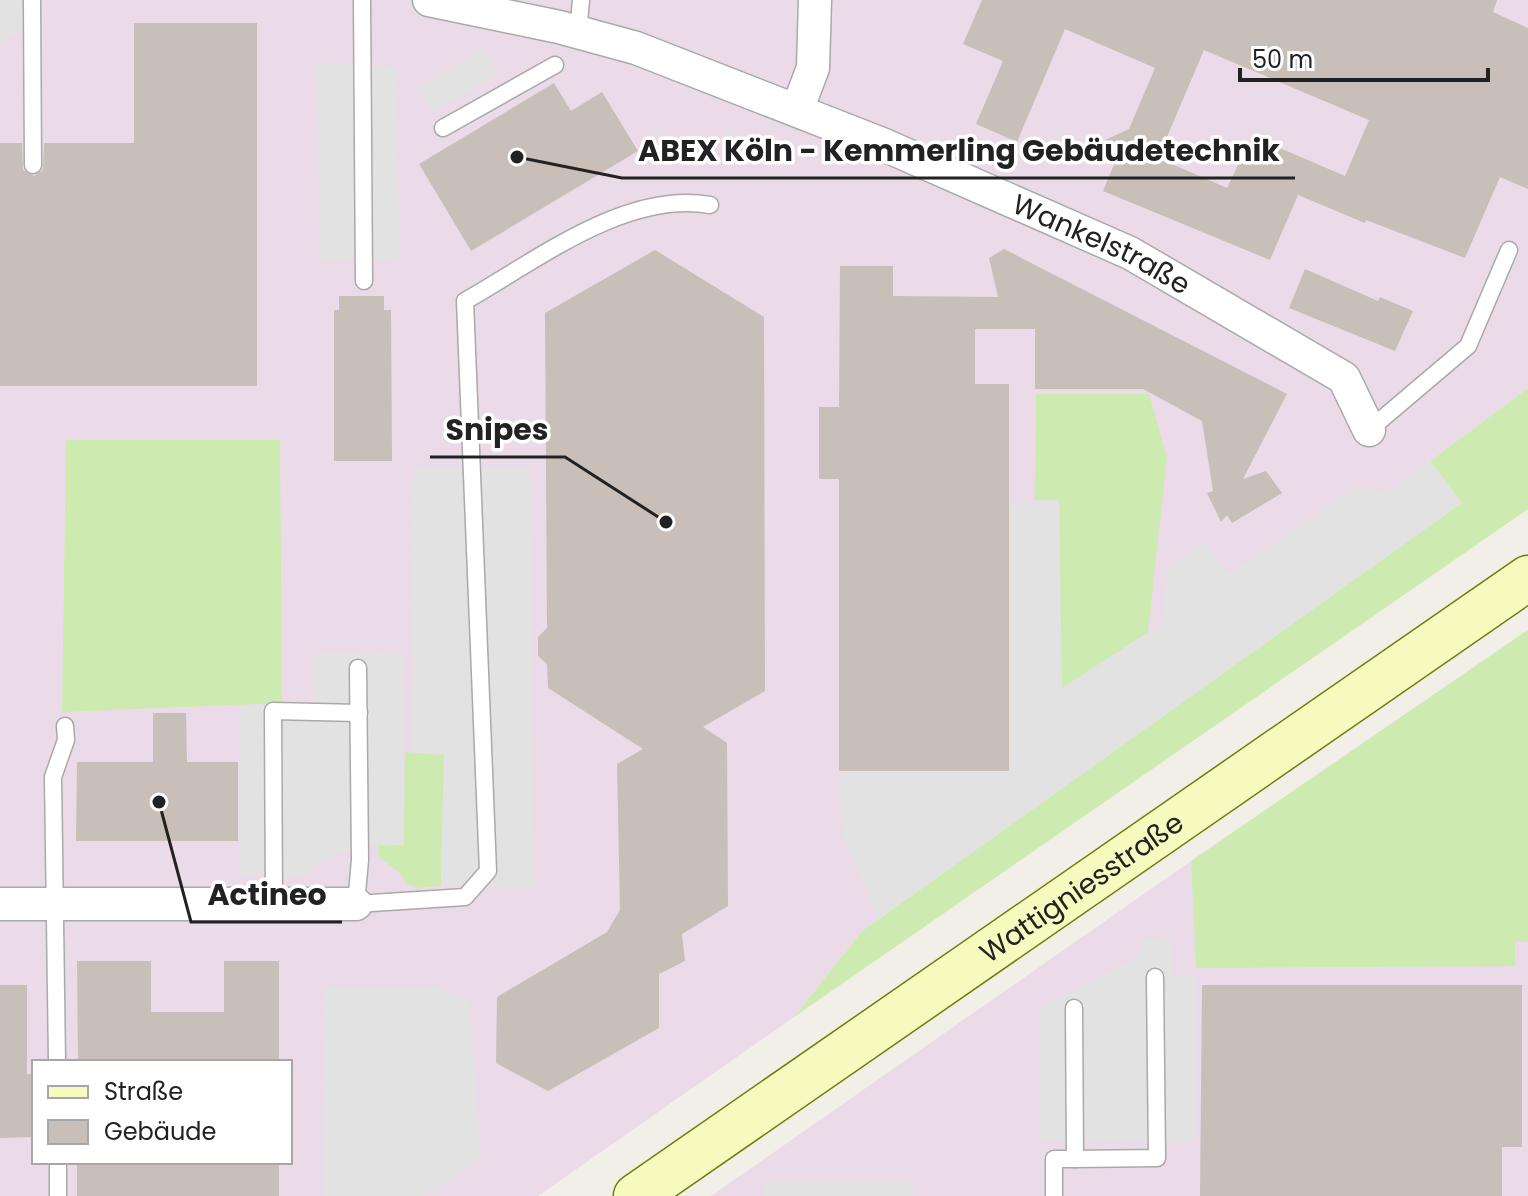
<svg xmlns="http://www.w3.org/2000/svg" width="1528" height="1196" viewBox="0 0 1528 1196" font-family="Poppins,sans-serif">
  <rect width="100%" height="100%" fill="#f2efe9"/>
  <g fill="#ebdbe8" fill-rule="evenodd">
    <path d="M 0,0 L 1528,0 L 1528,388 L 1430,461 L 1462,503 L 862,931 L 794,1017 L 538,1196 L 0,1196 ZM 34,1062 L 290,1062 L 290,1162 L 34,1162 Z"/>
    <path d="M 1528,630 L 1528,1196 L 711,1196 L 1191,861 Z"/>
  </g>
  <g fill="#cdebb0">
    <path d="M 1528,388 L 1528,509 L 794,1017 L 862,931 L 1461,503 L 1430,461 Z"/>
    <path d="M 1036,394 L 1149,394 L 1167,457 L 1148,633 L 1061,689 L 1059,500 L 1035,500 Z"/>
    <path d="M 66,440 L 280,440 L 282,703 L 62,712 Z"/>
    <path d="M 1528,630 L 1528,942 L 1515,942 L 1515,966 L 1196,968 L 1191,861 Z"/>
    <path d="M 405,752 L 444,755 L 441,886 L 419,888 L 406,884 L 399,872 L 379,857 L 378,846 L 404,845 Z"/>
  </g>
  <g fill="#e2e2e2">
    <path d="M 0,0 L 22,0 L 23,30 L 0,42 Z"/>
    <path d="M 483,48 L 498,74 L 433,112 L 418,87 Z"/>
    <path d="M 318,62 L 397,67 L 399,259 L 319,261 Z"/>
    <path d="M 1430,461 L 1462,503 L 878,920 L 843,834 L 839,771 L 1009,771 L 1009,504 L 1059,499 L 1062,688 L 1162,623 L 1167,566 L 1206,543 L 1228,574 L 1356,487 L 1386,491 Z"/>
    <path d="M 414,467 L 530,467 L 534,887 L 441,886 L 444,755 L 412,752 Z"/>
    <path d="M 314,653 L 404,654 L 403,845 L 368,845 L 339,853 L 324,859 L 303,877 L 239,876 L 239,706 L 314,704 Z"/>
    <path d="M 1170,937 L 1173,975 L 1196,975 L 1195,1142 L 1040,1140 L 1039,1009 L 1142,954 L 1141,940 Z"/>
    <path d="M 326,987 L 433,987 L 469,1001 L 481,1160 L 425,1196 L 324,1196 Z"/>
    <path d="M 763,1182 L 912,1182 L 913,1196 L 763,1196 Z"/>
  </g>
  <g fill="#c7bfb8" fill-rule="evenodd">
    <path d="M 982,0 L 1497,0 L 1493,12 L 1528,28 L 1528,189 L 1500,177 L 1465,258 L 1366,220 L 1365,223 L 1298,195 L 1270,260 L 1103,191 L 1115,162 L 1105,140 L 1129,129 L 1155,68 L 1065,29 L 1017,142 L 976,124 L 1003,61 L 963,44 ZM 1204,50 L 1369,120 L 1345,176 L 1252,136 L 1227,188 L 1158,158 Z"/>
    <path d="M 134,23 L 257,23 L 257,386 L 0,386 L 0,143 L 22,143 L 23,170 L 34,176 L 43,170 L 44,143 L 134,143 Z"/>
    <path d="M 554,83 L 571,111 L 602,92 L 638,151 L 471,251 L 419,164 Z"/>
    <path d="M 1004,249 L 1287,394 L 1243,479 L 1266,471 L 1282,493 L 1232,523 L 1227,515 L 1221,522 L 1207,493 L 1213,491 L 1202,421 L 1143,389 L 1035,389 L 1035,329 L 975,329 L 975,384 L 1009,384 L 1009,771 L 839,771 L 839,479 L 819,479 L 819,407 L 839,407 L 840,266 L 893,266 L 893,296 L 998,297 L 989,258 Z"/>
    <path d="M 655,250 L 764,317 L 765,691 L 703,727 L 727,743 L 728,906 L 682,934 L 685,961 L 659,974 L 659,1028 L 548,1091 L 496,1063 L 497,997 L 607,932 L 620,910 L 617,764 L 643,749 L 548,688 L 547,664 L 538,656 L 538,637 L 547,628 L 545,313 Z"/>
    <path d="M 1305,269 L 1378,301 L 1380,297 L 1413,311 L 1395,351 L 1289,308 Z"/>
    <path d="M 339,296 L 384,296 L 384,310 L 391,310 L 392,461 L 334,461 L 334,310 L 339,310 Z"/>
    <path d="M 153,713 L 186,713 L 187,762 L 238,762 L 238,841 L 76,841 L 77,762 L 153,762 Z"/>
    <path d="M 77,961 L 151,961 L 151,1012 L 224,1012 L 224,961 L 279,961 L 279,1062 L 78,1062 Z"/>
    <path d="M 0,985 L 27,985 L 27,1074 L 34,1074 L 34,1137 L 0,1138 Z"/>
    <path d="M 1202,985 L 1522,985 L 1522,1147 L 1502,1147 L 1502,1196 L 1200,1196 Z"/>
    <rect x="77" y="1162" width="202" height="34"/>
  </g>
  <g fill="none" stroke-linecap="round" stroke-linejoin="round">
    <defs>
      <g id="service">
        <path d="M 32,0 L 33,165"/>
        <path d="M 362,0 L 364,281"/>
        <path d="M 578,33 L 581,0"/>
        <path d="M 443,128 L 555,65"/>
        <path d="M 1369,430 L 1468,346 L 1509,250"/>
        <path d="M 358,668 L 360,860 L 356,904 L 465,897 L 488,871 L 465,301 C 536,261 626,190 710,205"/>
        <path d="M 274,906 L 273,711 L 359,713"/>
        <path d="M 57,1062 L 53,777 L 66,740 L 65,726"/>
        <path d="M 1075,1159 L 1157,1158 L 1155,977"/>
        <path d="M 58,1162 L 58,1196"/>
        <path d="M 1054,1196 L 1054,1159 L 1075,1159 L 1074,1008"/>
      </g>
      <g id="minor">
        <path id="s1" d="M 429,0 L 559,27 L 636,48 L 882,144 L 1130,253 L 1344,378 L 1369,430"/>
        <path d="M 797,110 L 813,68 L 815,0"/>
        <path d="M 0,904 L 356,904"/>
      </g>
      <g id="secondary">
        <path id="s2" d="M 636,1196 L 1528,578"/>
      </g>
    </defs>
    <use href="#service" stroke="#a9a9a9" stroke-width="19"/>
    <use href="#minor" stroke="#a9a9a9" stroke-width="35"/>
    <use href="#secondary" stroke="#707d05" stroke-width="47"/>
    <use href="#service" stroke="#fff" stroke-width="16"/>
    <use href="#minor" stroke="#fff" stroke-width="32"/>
    <use href="#secondary" stroke="#f7fabf" stroke-width="44"/>
  </g>
  <g text-anchor="middle" dominant-baseline="central" stroke-width="7" stroke-linejoin="round" paint-order="stroke">
    <g font-size="28" fill="#222" stroke="#fff">
      <text stroke="none"><textPath href="#s1" startOffset="718">Wankelstraße</textPath></text>
      <text stroke="none"><textPath href="#s2" startOffset="542">Wattigniesstraße</textPath></text>
    </g>
  </g>
  <path fill="none" stroke="#222" stroke-width="3" d="M517 157L622 178H1295M666 522L565 457H430M159 802L191 922H342"/>
  <g fill="#222" stroke="#fff" stroke-width="3">
    <circle cx="517" cy="157" r="8"/>
    <circle cx="666" cy="522" r="8"/>
    <circle cx="159" cy="802" r="8"/>
  </g>
  <g font-size="30" text-anchor="middle" font-weight="bold" fill="#222" stroke="#fff" stroke-width="7" stroke-linejoin="round" paint-order="stroke">
    <text x="959" y="161">ABEX Köln - Kemmerling Gebäudetechnik</text>
    <text x="497" y="440">Snipes</text>
    <text x="267" y="905">Actineo</text>
  </g>
  <rect x="32" y="1060" width="260" height="104" fill="#ffffff" stroke="#a7a7a7" stroke-width="2"/>
  <rect x="48" y="1086" width="40" height="12" fill="#f7fabf" stroke="#a7a7a7" stroke-width="2"/>
  <text x="104" y="1100" font-size="24" fill="#222222">Straße</text>
  <rect x="48" y="1120" width="40" height="24" fill="#c7bfb8" stroke="#a7a7a7" stroke-width="2"/>
  <text x="104" y="1140" font-size="24" fill="#222222">Gebäude</text>
  <path d="M1240 68v12h248v-12" fill="none" stroke="#222222" stroke-width="4"/>
  <text x="1252" y="68" font-size="24" fill="#222222" stroke="#ffffff" stroke-width="6" paint-order="stroke">50 m</text>
</svg>
